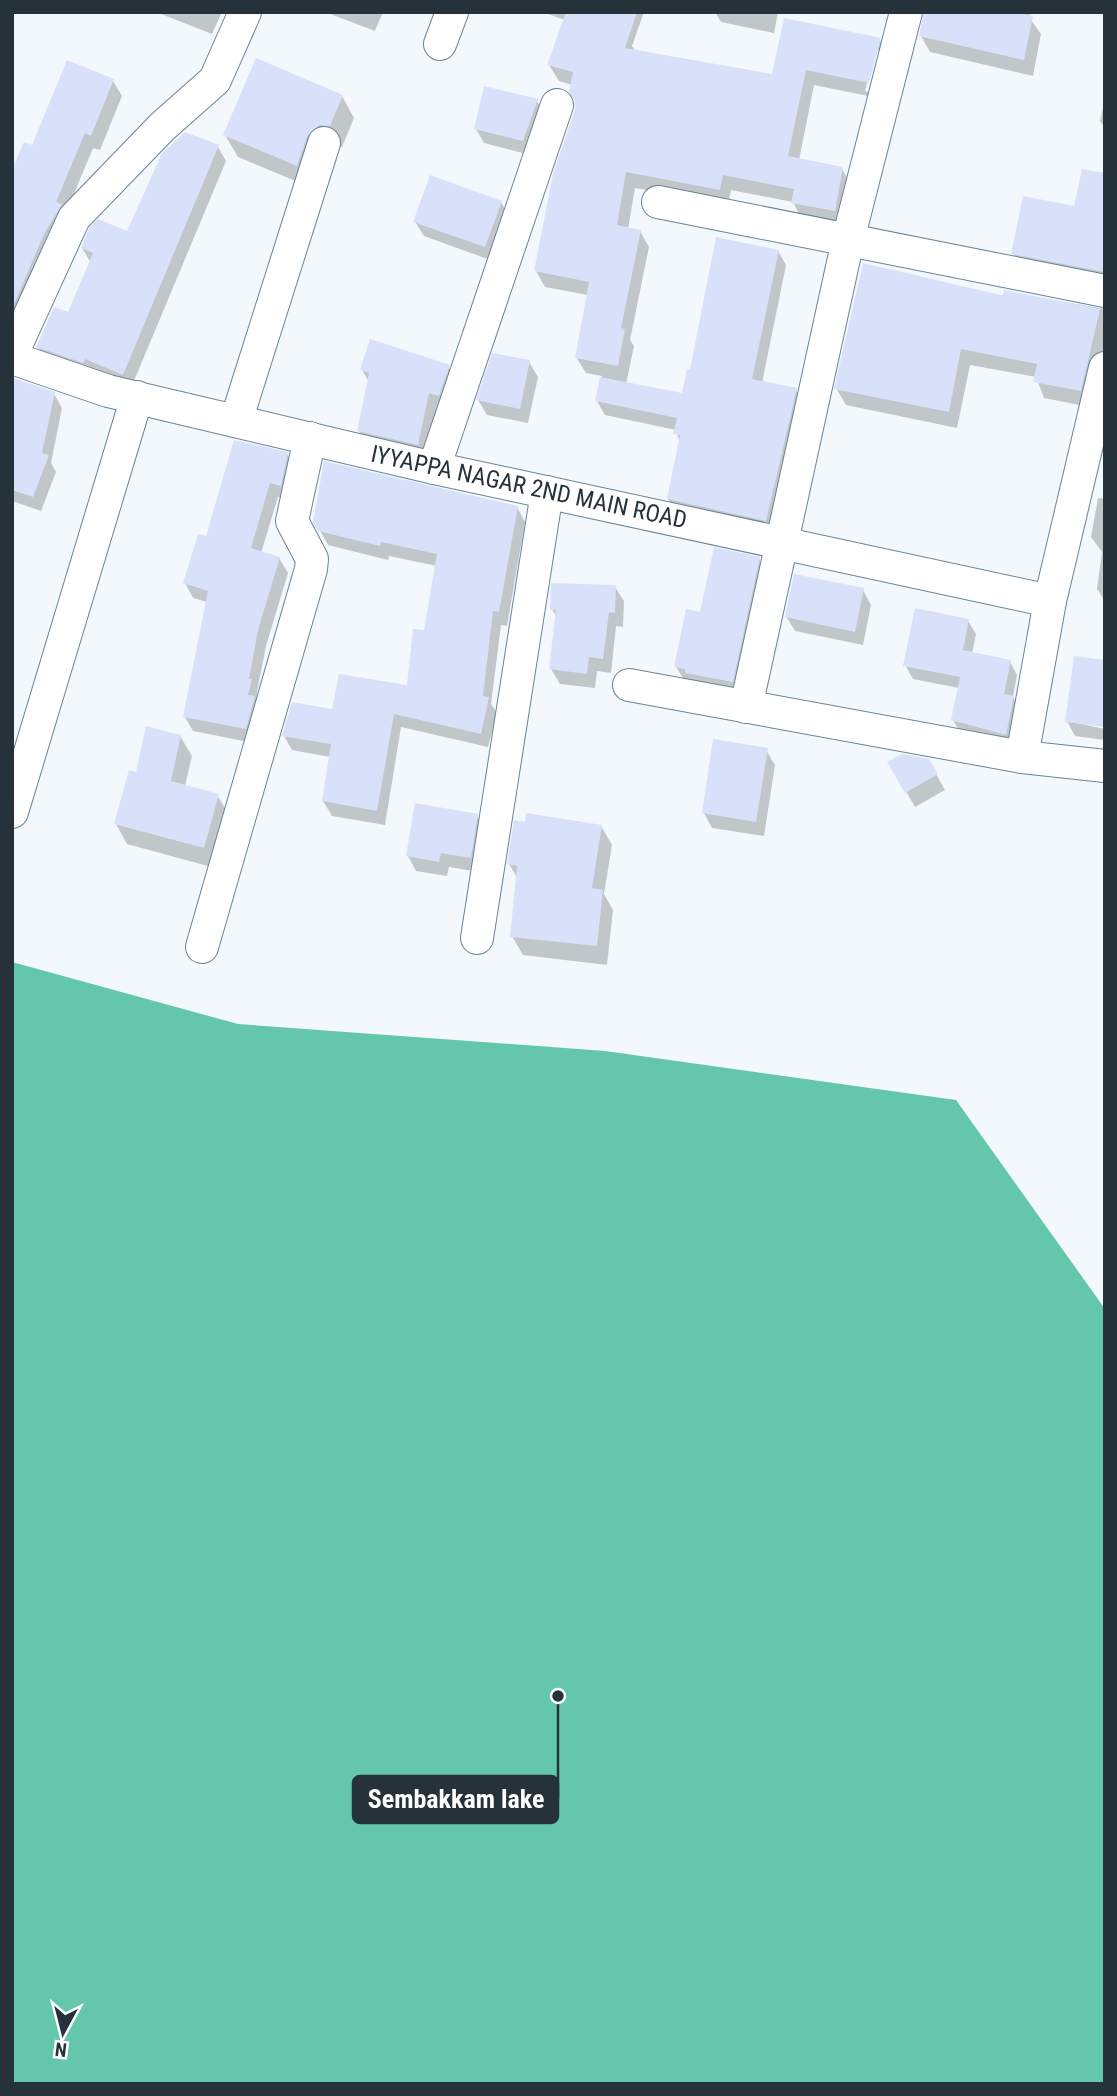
<svg xmlns="http://www.w3.org/2000/svg" width="1117" height="2096" viewBox="0 0 1117 2096" font-family="'Roboto Condensed',sans-serif">
  <rect width="100%" height="100%" fill="#f2f8fc"/>
  <path fill="#64c7ab" d="M 12,962 L 238,1024 L 605,1051 L 956,1100 L 1105,1309 L 1105,2084 L 12,2084 Z"/>
  <g fill="#0003" fill-rule="evenodd">
    <path d="M 156,12 L 222,12 L 212,34 Z"/>
    <path d="M 325,12 L 383,12 L 375,31 Z"/>
    <path d="M 542,12 L 644,12 L 632,46 L 636,52 L 774,76 L 879,39 L 889,55 L 878,98 L 814,85 L 799,160 L 842,169 L 851,185 L 843,227 L 802,219 L 793,202 L 731,190 L 728,205 L 635,188 L 628,229 L 640,231 L 649,247 L 630,340 L 634,346 L 626,384 L 683,395 L 692,372 L 778,251 L 786,265 L 762,383 L 796,390 L 804,404 L 773,534 L 677,513 L 668,499 L 680,443 L 676,430 L 605,415 L 597,401 L 602,376 L 586,373 L 576,357 L 588,295 L 545,287 L 536,271 L 577,101 L 572,85 L 559,81 L 549,65 L 565,20 ZM 875,50 L 879,50 L 869,92 L 865,91 Z"/>
    <path d="M 715,12 L 778,12 L 774,33 L 721,22 Z"/>
    <path d="M 924,12 L 1030,12 L 1029,17 L 1041,34 L 1033,76 L 930,52 L 921,36 Z"/>
    <path d="M 113,81 L 122,96 L 100,150 L 93,148 L 12,343 L 12,175 L 33,147 Z"/>
    <path d="M 342,96 L 354,118 L 342,147 L 332,147 L 310,187 L 238,157 L 225,135 Z"/>
    <path d="M 1105,99 L 1105,128 L 1100,121 Z"/>
    <path d="M 537,101 L 545,116 L 531,155 L 484,143 L 476,129 Z"/>
    <path d="M 218,147 L 226,161 L 131,388 L 45,360 L 38,347 L 69,315 L 91,263 L 82,248 L 128,233 Z"/>
    <path d="M 1105,175 L 1105,288 L 1023,270 L 1013,253 L 1076,208 Z"/>
    <path d="M 501,202 L 509,217 L 493,261 L 424,236 L 415,222 Z"/>
    <path d="M 1005,292 L 1105,309 L 1105,369 L 1090,407 L 1044,398 L 1036,377 L 970,365 L 957,428 L 846,405 L 836,388 L 1004,297 Z"/>
    <path d="M 529,362 L 538,377 L 528,423 L 487,415 L 478,400 Z"/>
    <path d="M 448,366 L 457,381 L 447,410 L 437,407 L 426,459 L 368,445 L 359,431 L 369,382 L 362,370 Z"/>
    <path d="M 12,379 L 54,394 L 62,408 L 51,463 L 56,472 L 41,511 L 12,501 Z"/>
    <path d="M 287,454 L 295,469 L 289,500 L 278,497 L 261,553 L 279,558 L 288,573 L 266,646 L 257,692 L 254,743 L 193,731 L 185,717 L 207,602 L 193,598 L 185,583 L 207,538 Z"/>
    <path d="M 1098,498 L 1105,499 L 1105,601 L 1097,589 L 1102,552 L 1091,537 Z"/>
    <path d="M 517,507 L 525,522 L 507,626 L 501,625 L 491,704 L 497,713 L 488,747 L 401,727 L 385,825 L 332,816 L 323,801 L 330,757 L 292,750 L 284,736 L 334,711 L 409,687 L 425,632 L 437,566 L 389,556 L 388,560 L 328,545 L 315,522 Z"/>
    <path d="M 759,559 L 767,573 L 740,696 L 685,681 L 676,667 Z"/>
    <path d="M 615,587 L 624,601 L 623,627 L 616,626 L 611,673 L 597,671 L 595,688 L 560,684 L 551,669 L 557,618 L 552,609 Z"/>
    <path d="M 863,590 L 871,605 L 863,645 L 795,631 L 786,616 Z"/>
    <path d="M 968,621 L 976,634 L 972,654 L 1010,662 L 1017,675 L 1013,697 L 1021,711 L 1013,748 L 961,734 L 953,720 L 959,688 L 913,679 L 905,665 Z"/>
    <path d="M 1067,721 L 1105,729 L 1105,740 L 1075,736 Z"/>
    <path d="M 180,736 L 192,756 L 185,786 L 217,795 L 229,815 L 215,868 L 127,844 L 116,824 L 137,774 Z"/>
    <path d="M 766,750 L 775,765 L 764,836 L 712,828 L 704,813 Z"/>
    <path d="M 928,760 L 945,790 L 915,807 L 890,763 Z"/>
    <path d="M 477,816 L 485,830 L 479,872 L 449,867 L 447,876 L 416,871 L 408,856 Z"/>
    <path d="M 601,826 L 612,845 L 604,894 L 613,910 L 607,965 L 523,955 L 512,936 L 518,879 L 509,864 Z"/>
  </g>
  <g fill="#d8e1f9">
    <path d="M 566,12 L 637,12 L 625,48 L 772,74 L 784,18 L 881,38 L 869,83 L 806,70 L 788,156 L 843,167 L 835,211 L 791,203 L 794,189 L 723,175 L 720,190 L 626,172 L 617,225 L 641,230 L 621,328 L 625,329 L 618,366 L 575,358 L 589,282 L 534,271 L 553,174 L 575,110 L 575,101 L 569,92 L 573,72 L 547,65 Z"/>
    <path d="M 924,12 L 1014,12 L 1033,16 L 1024,60 L 919,36 Z"/>
    <path d="M 256,58 L 343,95 L 330,126 L 319,125 L 307,137 L 297,166 L 223,135 Z"/>
    <path d="M 67,60 L 114,79 L 91,136 L 85,133 L 56,202 L 62,204 L 44,234 L 12,309 L 12,170 L 24,142 L 32,145 Z"/>
    <path d="M 484,86 L 538,99 L 523,141 L 474,129 Z"/>
    <path d="M 185,132 L 219,145 L 123,375 L 85,359 L 83,363 L 36,347 L 54,307 L 68,312 L 93,253 L 81,248 L 89,228 L 98,219 L 127,231 L 162,153 Z"/>
    <path d="M 1082,169 L 1105,173 L 1105,272 L 1011,254 L 1023,196 L 1074,206 Z"/>
    <path d="M 430,175 L 502,201 L 485,247 L 413,222 Z"/>
    <path d="M 716,237 L 779,250 L 752,379 L 797,388 L 766,521 L 667,499 L 680,435 L 673,434 L 677,418 L 595,401 L 600,377 L 682,393 L 687,369 L 690,370 Z"/>
    <path d="M 863,263 L 996,294 L 1003,295 L 1004,290 L 1100,309 L 1081,391 L 1033,382 L 1037,364 L 961,349 L 949,412 L 834,389 Z"/>
    <path d="M 370,339 L 450,365 L 439,396 L 429,393 L 418,445 L 357,431 L 369,373 L 360,370 Z"/>
    <path d="M 492,353 L 530,360 L 520,409 L 476,400 Z"/>
    <path d="M 12,378 L 55,392 L 42,453 L 49,455 L 33,497 L 12,490 Z"/>
    <path d="M 234,440 L 288,452 L 281,486 L 270,483 L 251,548 L 280,557 L 258,630 L 249,679 L 252,679 L 248,695 L 255,696 L 246,729 L 183,717 L 208,591 L 183,583 L 198,534 L 206,536 Z"/>
    <path d="M 324,461 L 518,506 L 499,612 L 493,611 L 483,696 L 489,697 L 481,734 L 394,714 L 377,811 L 322,801 L 331,744 L 282,736 L 292,702 L 332,709 L 339,674 L 407,685 L 413,629 L 424,630 L 437,554 L 381,542 L 380,546 L 318,531 L 313,522 Z"/>
    <path d="M 714,547 L 760,557 L 733,682 L 685,673 L 685,669 L 674,667 L 686,609 L 700,612 Z"/>
    <path d="M 794,574 L 864,588 L 855,632 L 785,617 Z"/>
    <path d="M 551,583 L 616,585 L 615,613 L 609,612 L 603,659 L 589,657 L 587,674 L 549,669 L 556,610 L 550,610 Z"/>
    <path d="M 915,608 L 969,619 L 963,650 L 1011,660 L 1004,694 L 1014,696 L 1006,735 L 951,720 L 960,677 L 903,666 Z"/>
    <path d="M 1074,656 L 1105,660 L 1105,727 L 1065,722 Z"/>
    <path d="M 146,726 L 181,735 L 171,781 L 219,794 L 204,848 L 114,824 L 129,770 L 136,772 Z"/>
    <path d="M 713,739 L 768,748 L 756,822 L 702,813 Z"/>
    <path d="M 902,754 L 929,759 L 938,774 L 905,793 L 887,762 Z"/>
    <path d="M 415,803 L 478,814 L 471,858 L 441,853 L 439,862 L 406,856 Z"/>
    <path d="M 526,813 L 602,825 L 592,888 L 603,890 L 597,946 L 510,937 L 517,866 L 507,864 L 514,820 L 525,822 Z"/>
  </g>
  <g fill="none" stroke-linecap="round" stroke-linejoin="round">
    <defs>
      <g id="minor">
        <path d="M 440,44 L 452,12"/>
        <path d="M 658,202 L 1105,291"/>
        <path d="M 12,354 L 74,218 L 162,127 L 215,80 L 245,12"/>
        <path d="M 12,358 L 108,391 L 434,468 L 1050,601"/>
        <path d="M 236,421 L 324,143"/>
        <path d="M 434,468 L 557,105"/>
        <path d="M 629,685 L 1022,757 L 1105,766"/>
        <path d="M 746,707 L 848,240 L 906,12"/>
        <path d="M 1022,757 L 1050,601 L 1105,368"/>
        <path d="M 12,812 L 137,397"/>
        <path d="M 477,938 L 547,492"/>
        <path d="M 202,947 L 311,569 L 312,559 L 292,521 L 310,438"/>
      </g>
    </defs>
    <use href="#minor" stroke="#688497" stroke-width="34"/>
    <use href="#minor" stroke="#fff" stroke-width="32"/>
  </g>
  <g text-anchor="middle" dominant-baseline="central" stroke-width="5" stroke-linejoin="round" paint-order="stroke">
    <g font-size="24" fill="#26323a" stroke="#fff">
      <text transform="translate(529 487) rotate(12)">IYYAPPA NAGAR 2ND MAIN ROAD</text>
    </g>
  </g>
  <path fill="none" stroke="#26323a" stroke-width="2.5" d="M558 1696L558 1799"/>
  <circle fill="#26323a" stroke="#fff" stroke-width="2.5" cx="558" cy="1696" r="7"/>
  <rect fill="#26323a" stroke="#26323a" stroke-width="2.5" x="353" y="1776" width="205" height="47" rx="7"/>
  <g font-size="26" text-anchor="middle" font-weight="bold" fill="#fff">
    <text x="456" y="1808">Sembakkam lake</text>
  </g>
  <rect width="1117" height="2096" fill="none" stroke="#26323a" stroke-width="28"/>
  <g transform="translate(63 2033) rotate(187)" stroke="#ffffff" stroke-width="5" paint-order="stroke">
  <path d="M0-5L12 26L0 18L-12 26Z" fill="#26323a"/>
  <text y="-10" font-size="19" font-weight="bold" text-anchor="middle" fill="#26323a">N</text>
  </g>
</svg>
